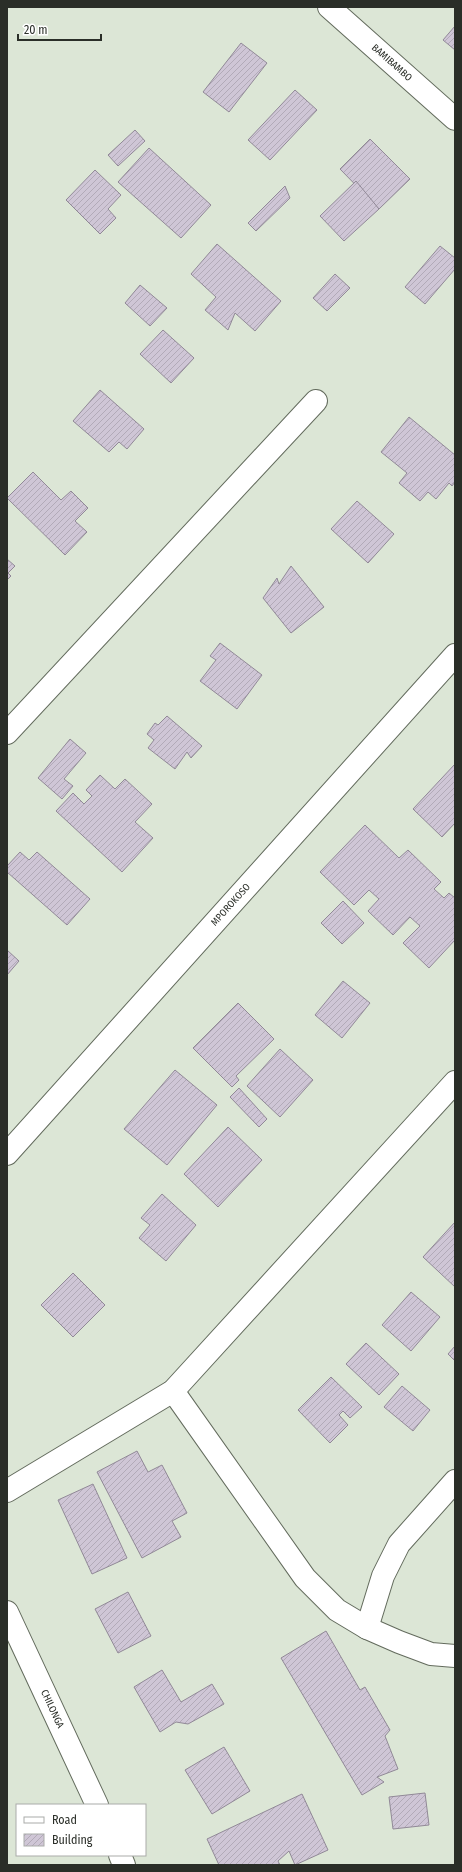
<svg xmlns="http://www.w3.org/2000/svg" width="462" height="1872" viewBox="0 0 462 1872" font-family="'Fira Sans Condensed',sans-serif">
  <defs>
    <pattern id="building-hatch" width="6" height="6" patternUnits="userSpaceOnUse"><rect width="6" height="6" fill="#cfc6d6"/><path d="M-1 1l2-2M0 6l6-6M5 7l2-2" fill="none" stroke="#b2aab8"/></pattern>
  </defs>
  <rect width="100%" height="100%" fill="#dce6d6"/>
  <g fill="url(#building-hatch)" stroke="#918997">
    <path d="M 455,26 L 455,50 L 443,40 Z"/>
    <path d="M 241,43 L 267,63 L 229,112 L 203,92 Z"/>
    <path d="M 295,90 L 317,110 L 270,160 L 248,140 Z"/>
    <path d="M 135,130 L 145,141 L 118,166 L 108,155 Z"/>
    <path d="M 370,139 L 410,179 L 379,209 L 340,169 Z"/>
    <path d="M 149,148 L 211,205 L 181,238 L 118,182 Z"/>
    <path d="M 95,170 L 121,195 L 108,209 L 116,218 L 100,234 L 66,200 Z"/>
    <path d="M 356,181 L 379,209 L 344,241 L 320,216 Z"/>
    <path d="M 285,186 L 290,198 L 256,231 L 248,223 Z"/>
    <path d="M 217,244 L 281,301 L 255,331 L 235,313 L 228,330 L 205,310 L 216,297 L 191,274 Z"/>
    <path d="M 440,246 L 455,258 L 455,269 L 425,304 L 405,287 Z"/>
    <path d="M 335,274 L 350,288 L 327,311 L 313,298 Z"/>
    <path d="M 140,285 L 167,308 L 150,326 L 125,303 Z"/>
    <path d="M 163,330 L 194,358 L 171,383 L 140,354 Z"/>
    <path d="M 100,390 L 144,429 L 127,449 L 119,442 L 109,452 L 73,421 Z"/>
    <path d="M 409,417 L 455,455 L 455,482 L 452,486 L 449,483 L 436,499 L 428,492 L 420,501 L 399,483 L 407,473 L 381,452 Z"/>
    <path d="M 33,472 L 61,500 L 71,491 L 88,508 L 75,521 L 87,532 L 65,555 L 7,498 Z"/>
    <path d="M 357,501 L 394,534 L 368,563 L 331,529 Z"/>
    <path d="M 7,559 L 15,566 L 8,573 L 11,576 L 7,580 Z"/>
    <path d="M 291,566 L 324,607 L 291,633 L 263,598 L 277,578 L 279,584 Z"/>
    <path d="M 220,643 L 262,675 L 237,709 L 200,681 L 216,660 L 210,656 Z"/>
    <path d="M 167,716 L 202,746 L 191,758 L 187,752 L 175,769 L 148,748 L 154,740 L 147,734 L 155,723 L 158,725 Z"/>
    <path d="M 70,739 L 86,753 L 64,779 L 73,786 L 62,799 L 38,778 Z"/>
    <path d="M 455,764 L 455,823 L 442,837 L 413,809 Z"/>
    <path d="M 100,775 L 115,789 L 125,779 L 152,804 L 135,822 L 153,838 L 122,872 L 56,811 L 73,793 L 84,804 L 92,796 L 86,790 Z"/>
    <path d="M 365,825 L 399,858 L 408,850 L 441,882 L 434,889 L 444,898 L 449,893 L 455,898 L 455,940 L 429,968 L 403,943 L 420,926 L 410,917 L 393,935 L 368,911 L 379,899 L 369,890 L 354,905 L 320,872 Z"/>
    <path d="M 20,852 L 29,860 L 37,852 L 90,899 L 67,925 L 7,872 L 7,866 Z"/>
    <path d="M 343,901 L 364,923 L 342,944 L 321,923 Z"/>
    <path d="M 7,950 L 19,961 L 7,975 Z"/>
    <path d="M 343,981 L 370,1003 L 342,1038 L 315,1015 Z"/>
    <path d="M 238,1003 L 274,1039 L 236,1076 L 239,1080 L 232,1087 L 193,1048 Z"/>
    <path d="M 280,1049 L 313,1080 L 280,1117 L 247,1086 Z"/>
    <path d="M 175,1070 L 217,1105 L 167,1165 L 124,1129 Z"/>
    <path d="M 239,1088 L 267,1119 L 259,1127 L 230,1097 Z"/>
    <path d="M 228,1127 L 262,1160 L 218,1207 L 184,1174 Z"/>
    <path d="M 162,1194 L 196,1225 L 166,1261 L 139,1238 L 150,1225 L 141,1218 Z"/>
    <path d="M 455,1222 L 455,1287 L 423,1257 Z"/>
    <path d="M 73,1273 L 105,1305 L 73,1337 L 41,1305 Z"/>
    <path d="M 411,1292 L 440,1317 L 411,1351 L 382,1325 Z"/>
    <path d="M 366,1343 L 399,1374 L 379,1395 L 346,1364 Z"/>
    <path d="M 455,1346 L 455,1361 L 448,1354 Z"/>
    <path d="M 331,1377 L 362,1407 L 350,1418 L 343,1411 L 339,1415 L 348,1425 L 330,1443 L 298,1410 Z"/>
    <path d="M 402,1386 L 430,1410 L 413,1431 L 384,1407 Z"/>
    <path d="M 137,1451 L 148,1472 L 162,1465 L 187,1513 L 172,1521 L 181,1537 L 142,1558 L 97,1472 Z"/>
    <path d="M 93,1484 L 127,1558 L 92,1574 L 58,1500 Z"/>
    <path d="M 128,1592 L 151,1636 L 118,1653 L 95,1609 Z"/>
    <path d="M 326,1631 L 360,1690 L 365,1687 L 390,1730 L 385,1736 L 398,1769 L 377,1777 L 384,1782 L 362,1795 L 281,1658 Z"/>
    <path d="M 162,1670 L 181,1702 L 212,1684 L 224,1704 L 188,1724 L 176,1722 L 160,1732 L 134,1687 Z"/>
    <path d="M 224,1747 L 250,1791 L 212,1814 L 185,1770 Z"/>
    <path d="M 425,1793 L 429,1825 L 393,1829 L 389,1797 Z"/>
    <path d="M 302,1794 L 328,1850 L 295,1865 L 289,1851 L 278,1861 L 280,1865 L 219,1865 L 207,1839 Z"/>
  </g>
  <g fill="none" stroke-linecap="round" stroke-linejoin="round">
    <defs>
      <g id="minor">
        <path id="s1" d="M 329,7 L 455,119"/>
        <path d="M 7,733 L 316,401"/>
        <path id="s2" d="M 7,1154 L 455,655"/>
        <path d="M 173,1391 L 305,1578 L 337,1610 L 367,1628 L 399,1642 L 431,1654 L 455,1656"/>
        <path d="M 7,1491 L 173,1391 L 455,1082"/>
        <path id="s3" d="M 7,1612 L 97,1805"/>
        <path d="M 367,1628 L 383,1576 L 399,1544 L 455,1481"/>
        <path d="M 120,1855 L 124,1865"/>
      </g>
    </defs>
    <use href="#minor" stroke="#636b5d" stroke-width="24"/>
    <use href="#minor" stroke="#fff" stroke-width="22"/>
  </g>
  <g text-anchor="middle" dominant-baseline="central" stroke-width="4" stroke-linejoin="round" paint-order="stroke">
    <g font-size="10" fill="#2a2e28" stroke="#fff">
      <text stroke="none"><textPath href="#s1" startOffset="84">BAMIBAMBO</textPath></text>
      <text stroke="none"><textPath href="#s2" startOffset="335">MPOROKOSO</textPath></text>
      <text stroke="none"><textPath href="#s3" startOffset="107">CHILONGA</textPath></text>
    </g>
  </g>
  <rect width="462" height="1872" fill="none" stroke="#2a2e28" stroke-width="16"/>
  <rect x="16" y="1804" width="130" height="52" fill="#ffffff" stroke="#aaaba9"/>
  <rect x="24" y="1817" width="20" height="6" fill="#ffffff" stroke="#aaaba9"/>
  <text x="52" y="1824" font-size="12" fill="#2a2e28">Road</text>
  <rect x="24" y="1834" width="20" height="12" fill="url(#building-hatch)" stroke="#aaaba9"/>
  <text x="52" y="1844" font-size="12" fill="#2a2e28">Building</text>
  <path d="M18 34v6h83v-6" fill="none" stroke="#2a2e28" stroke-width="2"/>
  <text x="24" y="34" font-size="12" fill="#2a2e28" stroke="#ffffff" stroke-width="3" paint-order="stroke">20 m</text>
</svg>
